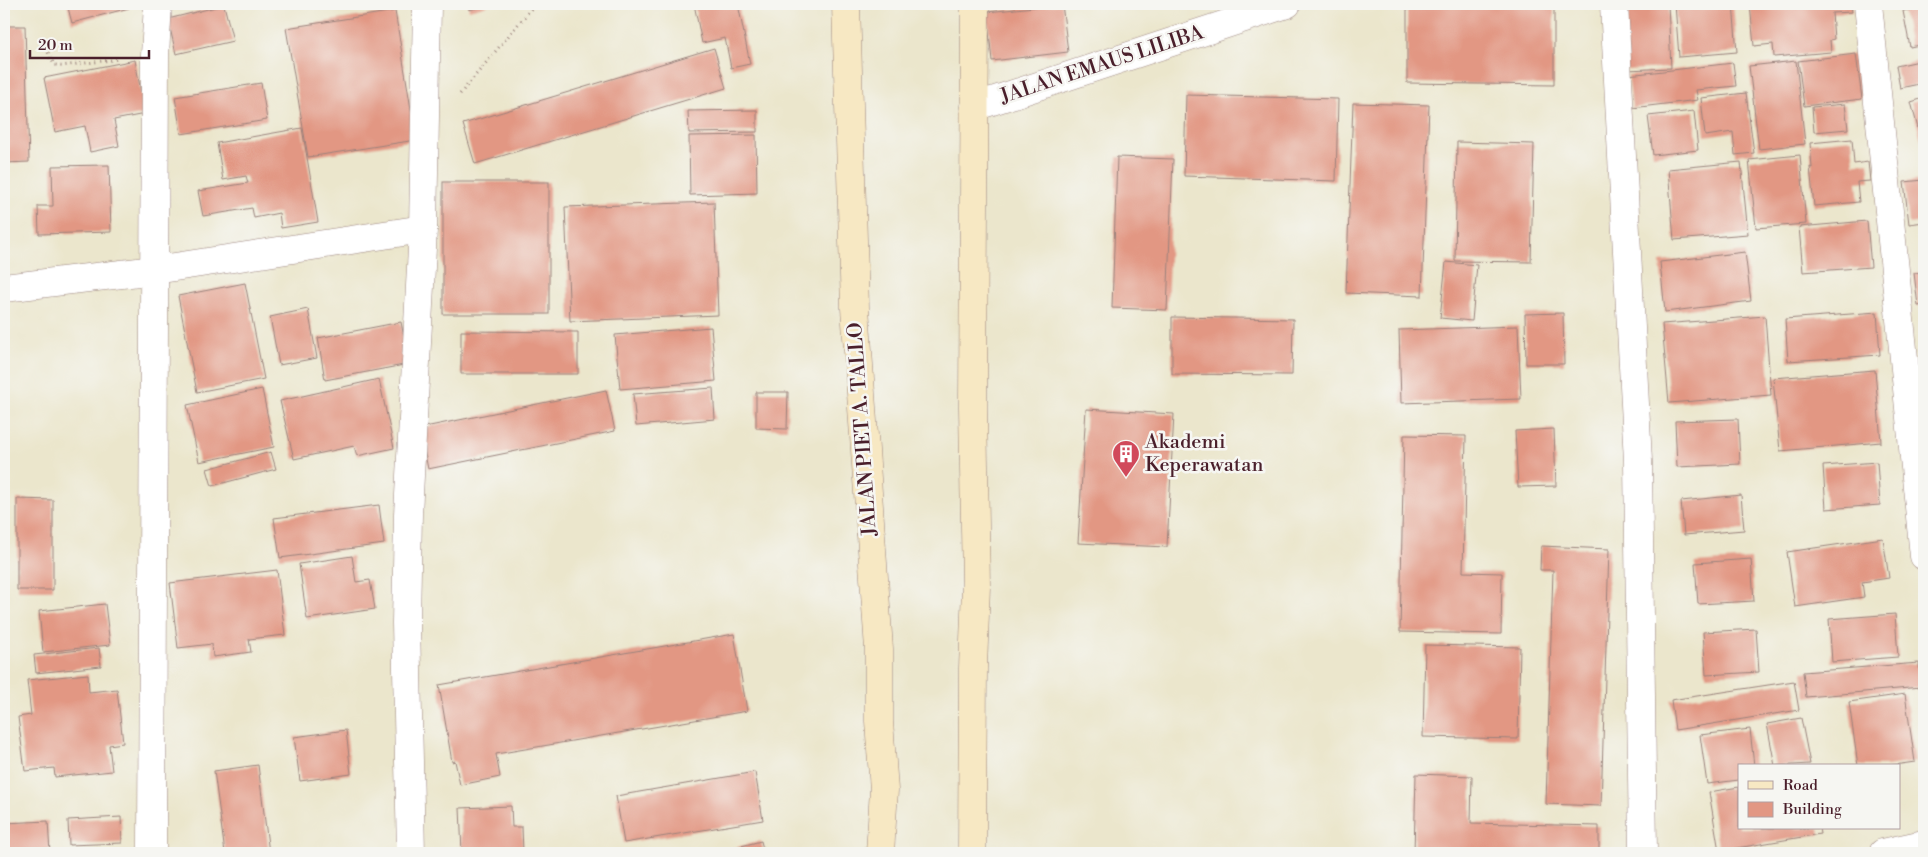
<svg xmlns="http://www.w3.org/2000/svg" width="1928" height="857" viewBox="0 0 1928 857" font-family="'Libre Bodoni',serif">
  <rect width="100%" height="100%" fill="#f6f6f2"/>
  <filter id="ink" filterUnits="userSpaceOnUse"><feTurbulence type="fractalNoise" baseFrequency=".02" numOctaves="2"/><feDisplacementMap in="SourceGraphic" scale="10" xChannelSelector="R" yChannelSelector="G"/><feConvolveMatrix kernelMatrix="1 2 1 2 8 2 1 2 1" color-interpolation-filters="sRGB"/></filter>
  <filter id="wash" filterUnits="userSpaceOnUse"><feTurbulence type="fractalNoise" baseFrequency=".0096" numOctaves="4" result="noise"/><feDisplacementMap in="SourceGraphic" scale="20" xChannelSelector="R" yChannelSelector="G"/><feGaussianBlur stdDeviation="1.12" result="paint"/><feColorMatrix in="noise" values="0 0 0 0 0 0 0 0 0 0 0 0 0 0 0 0 0 1.4 0 .05"/><feComposite in="paint" operator="in"/></filter>
  <g filter="url(#wash)">
    <rect width="100%" height="100%" fill="#ebe6cc"/>
    <g id="blocks">
      <g fill="#e29783">
        <path d="M 67,4 L 128,4 L 129,8 L 72,23 Z"/>
        <path d="M 468,4 L 491,4 L 469,10 Z"/>
        <path d="M 694,4 L 738,4 L 750,64 L 731,68 L 725,38 L 702,43 Z"/>
        <path d="M 1062,4 L 1068,52 L 992,61 L 987,12 Z"/>
        <path d="M 1407,4 L 1554,4 L 1554,85 L 1407,83 Z"/>
        <path d="M 1624,4 L 1668,4 L 1671,68 L 1627,70 Z"/>
        <path d="M 1675,4 L 1733,4 L 1737,52 L 1679,57 Z"/>
        <path d="M 1750,4 L 1851,4 L 1852,12 L 1832,13 L 1834,39 L 1830,40 L 1831,52 L 1774,57 L 1773,44 L 1754,46 Z"/>
        <path d="M 224,5 L 233,41 L 176,54 L 168,19 Z"/>
        <path d="M 1924,7 L 1924,44 L 1910,47 L 1903,11 Z"/>
        <path d="M 395,11 L 416,140 L 308,157 L 286,28 Z"/>
        <path d="M 4,26 L 25,26 L 29,162 L 4,163 Z"/>
        <path d="M 714,48 L 726,88 L 475,164 L 463,124 Z"/>
        <path d="M 1856,54 L 1862,99 L 1804,106 L 1798,61 Z"/>
        <path d="M 135,60 L 145,114 L 114,120 L 119,146 L 90,152 L 85,126 L 55,132 L 44,78 Z"/>
        <path d="M 1924,60 L 1924,83 L 1900,88 L 1896,66 Z"/>
        <path d="M 1796,61 L 1805,144 L 1759,149 L 1749,66 Z"/>
        <path d="M 1733,63 L 1736,86 L 1696,90 L 1698,100 L 1632,108 L 1628,75 Z"/>
        <path d="M 261,83 L 267,120 L 181,134 L 175,97 Z"/>
        <path d="M 1746,93 L 1754,153 L 1735,155 L 1733,132 L 1705,136 L 1701,98 Z"/>
        <path d="M 1186,95 L 1338,99 L 1336,181 L 1184,176 Z"/>
        <path d="M 1924,98 L 1924,151 L 1911,102 Z"/>
        <path d="M 1353,103 L 1429,105 L 1422,296 L 1346,293 Z"/>
        <path d="M 1845,104 L 1848,129 L 1814,132 L 1812,107 Z"/>
        <path d="M 757,110 L 757,132 L 689,133 L 688,111 Z"/>
        <path d="M 1694,111 L 1698,150 L 1653,155 L 1648,116 Z"/>
        <path d="M 302,128 L 318,222 L 281,228 L 279,213 L 254,218 L 252,208 L 203,216 L 198,191 L 248,183 L 246,176 L 223,180 L 217,143 Z"/>
        <path d="M 756,135 L 757,193 L 690,195 L 689,136 Z"/>
        <path d="M 1852,139 L 1854,164 L 1868,162 L 1870,181 L 1857,182 L 1859,202 L 1814,206 L 1810,167 L 1812,168 L 1810,143 Z"/>
        <path d="M 1457,142 L 1534,144 L 1531,262 L 1455,261 Z"/>
        <path d="M 1800,155 L 1806,224 L 1756,228 L 1749,160 Z"/>
        <path d="M 1117,157 L 1173,159 L 1167,310 L 1112,308 Z"/>
        <path d="M 1741,162 L 1748,234 L 1674,240 L 1668,169 Z"/>
        <path d="M 109,165 L 111,232 L 39,234 L 38,206 L 53,206 L 52,166 Z"/>
        <path d="M 1924,180 L 1924,222 L 1909,224 L 1904,182 Z"/>
        <rect x="443" y="182" width="106" height="132"/>
        <path d="M 714,202 L 718,315 L 570,321 L 565,207 Z"/>
        <path d="M 1867,221 L 1871,267 L 1803,272 L 1799,227 Z"/>
        <path d="M 1745,252 L 1751,301 L 1665,312 L 1660,262 Z"/>
        <path d="M 1446,262 L 1477,265 L 1472,321 L 1440,318 Z"/>
        <path d="M 1924,272 L 1924,305 L 1918,306 L 1914,273 Z"/>
        <path d="M 245,283 L 264,379 L 197,392 L 178,296 Z"/>
        <path d="M 308,309 L 317,358 L 279,365 L 270,317 Z"/>
        <path d="M 1877,312 L 1880,355 L 1788,361 L 1785,319 Z"/>
        <path d="M 1563,313 L 1564,364 L 1526,364 L 1525,314 Z"/>
        <path d="M 1765,316 L 1771,395 L 1669,403 L 1662,324 Z"/>
        <path d="M 1172,317 L 1293,319 L 1292,375 L 1172,374 Z"/>
        <path d="M 401,322 L 409,364 L 325,380 L 318,338 Z"/>
        <path d="M 1518,326 L 1521,399 L 1401,403 L 1399,330 Z"/>
        <path d="M 711,327 L 716,381 L 620,389 L 615,335 Z"/>
        <path d="M 461,331 L 578,332 L 578,374 L 461,374 Z"/>
        <path d="M 1875,370 L 1881,442 L 1780,451 L 1773,378 Z"/>
        <path d="M 379,379 L 394,448 L 357,456 L 354,446 L 294,459 L 280,401 Z"/>
        <path d="M 713,388 L 715,419 L 636,426 L 633,394 Z"/>
        <path d="M 262,389 L 274,447 L 199,462 L 187,405 Z"/>
        <path d="M 606,390 L 615,431 L 428,469 L 420,428 Z"/>
        <path d="M 756,392 L 788,392 L 787,429 L 756,428 Z"/>
        <path d="M 1086,409 L 1174,414 L 1167,547 L 1078,543 Z"/>
        <path d="M 1738,419 L 1740,464 L 1677,467 L 1675,421 Z"/>
        <path d="M 1554,429 L 1556,486 L 1518,487 L 1515,431 Z"/>
        <path d="M 1404,435 L 1466,436 L 1463,572 L 1502,573 L 1501,634 L 1400,632 Z"/>
        <path d="M 271,452 L 276,469 L 212,486 L 207,469 Z"/>
        <path d="M 1877,462 L 1880,505 L 1826,509 L 1823,466 Z"/>
        <path d="M 1741,495 L 1744,530 L 1684,535 L 1681,501 Z"/>
        <path d="M 17,499 L 53,500 L 53,590 L 17,590 Z"/>
        <path d="M 379,505 L 384,544 L 280,558 L 274,518 Z"/>
        <path d="M 1883,538 L 1889,578 L 1862,582 L 1864,597 L 1795,607 L 1787,552 Z"/>
        <path d="M 1541,546 L 1609,549 L 1601,806 L 1546,804 L 1553,570 L 1540,570 Z"/>
        <path d="M 352,556 L 356,582 L 370,580 L 375,609 L 307,619 L 299,564 Z"/>
        <path d="M 1751,559 L 1754,601 L 1698,604 L 1695,563 Z"/>
        <path d="M 277,570 L 285,635 L 249,639 L 251,652 L 213,657 L 212,644 L 178,648 L 170,583 Z"/>
        <path d="M 105,604 L 110,645 L 43,652 L 39,611 Z"/>
        <path d="M 1895,614 L 1898,657 L 1832,662 L 1829,619 Z"/>
        <path d="M 1756,629 L 1759,672 L 1706,675 L 1703,632 Z"/>
        <path d="M 734,634 L 747,711 L 496,754 L 500,777 L 460,785 L 455,761 L 452,762 L 439,685 Z"/>
        <path d="M 1425,645 L 1520,647 L 1518,739 L 1423,737 Z"/>
        <path d="M 99,648 L 101,666 L 36,673 L 34,655 Z"/>
        <path d="M 1919,663 L 1921,687 L 1806,697 L 1803,672 Z"/>
        <path d="M 88,674 L 89,692 L 117,689 L 123,743 L 109,745 L 112,771 L 55,777 L 54,768 L 25,771 L 18,717 L 31,715 L 27,680 Z"/>
        <path d="M 1794,681 L 1799,710 L 1675,730 L 1671,700 Z"/>
        <path d="M 1905,694 L 1915,762 L 1887,766 L 1858,766 L 1849,702 Z"/>
        <path d="M 1801,718 L 1810,764 L 1775,766 L 1767,724 Z"/>
        <path d="M 1750,729 L 1754,766 L 1739,766 L 1739,780 L 1707,784 L 1700,735 Z"/>
        <path d="M 346,730 L 351,774 L 300,781 L 294,737 Z"/>
        <path d="M 258,765 L 269,853 L 225,853 L 214,771 Z"/>
        <path d="M 755,772 L 763,820 L 624,843 L 616,796 Z"/>
        <path d="M 1416,774 L 1472,776 L 1471,823 L 1599,826 L 1599,853 L 1414,853 Z"/>
        <path d="M 1739,787 L 1739,828 L 1819,828 L 1820,834 L 1719,851 L 1709,792 Z"/>
        <path d="M 511,806 L 512,827 L 522,827 L 523,853 L 462,853 L 460,808 Z"/>
        <path d="M 121,817 L 122,843 L 69,845 L 68,820 Z"/>
        <path d="M 48,821 L 50,853 L 4,853 L 4,823 Z"/>
        <path d="M 761,841 L 764,853 L 713,853 Z"/>
      </g>
    </g>
  </g>
  <g filter="url(#ink)">
    <use href="#blocks" fill-opacity="0" stroke="#9a827c" stroke-width="1"/>
    <g fill="none" stroke-linecap="round" stroke-linejoin="round">
      <defs>
        <g id="minor">
          <path d="M 1614,4 L 1638,461 L 1643,853"/>
          <path d="M 1868,4 L 1924,556"/>
          <path d="M 974,107 L 1287,4"/>
          <path d="M 4,288 L 155,270 L 423,229"/>
          <path d="M 152,853 L 155,55 L 158,4"/>
          <path d="M 411,853 L 406,623 L 408,514 L 423,229 L 427,4"/>
          <path d="M 1883,853 L 1924,844"/>
        </g>
        <g id="secondary">
          <path d="M 846,4 L 855,308 L 879,649 L 879,721 L 884,790 L 880,853"/>
          <path d="M 972,853 L 973,668 L 976,586 L 973,407 L 975,4"/>
        </g>
      </defs>
      <use href="#minor" stroke="#9a827c" stroke-width="29"/>
      <use href="#secondary" stroke="#9a827c" stroke-width="29"/>
      <g stroke="#9a827c" stroke-width="3" stroke-dasharray="1 4" stroke-linecap="butt">
        <path d="M 45,43 L 50,58 L 55,65 L 61,66 L 120,59"/>
        <path d="M 460,94 L 535,4"/>
      </g>
      <use href="#minor" stroke="#fff" stroke-width="28"/>
      <use href="#secondary" stroke="#f7e8c3" stroke-width="28"/>
    </g>
  </g>
  <defs>
    <symbol id="building-pin" viewBox="-11 -11 22 30"><path d="M0 17L-7.5 6A9.5 9.5 0 1 1 7.5 6Z" fill="#d1495b" stroke="#f6f6f2"/><path d="M-4-6H4V6H1V3H-1V6H-4ZM-2.5-4.3h1.7v1.8h-1.7ZM.8-4.3h1.7v1.8H.8ZM-2.5-1h1.7V.8h-1.7ZM.8-1h1.7V.8H.8Z" fill="#fff"/></symbol>
  </defs>
  <g fill-rule="evenodd">
    <use href="#building-pin" x="1110" y="438" width="32" height="43"/>
  </g>
  <g text-anchor="middle" dominant-baseline="central" stroke-width="5" stroke-linejoin="round" paint-order="stroke">
    <g font-size="20" fill="#4a1f2b" stroke="#f6f6f2">
      <text transform="translate(1102 65) rotate(-18)">JALAN EMAUS LILIBA</text>
      <text transform="translate(863 429) rotate(-94)">JALAN PIET A. TALLO</text>
    </g>
    <g font-size="20" fill="#4a1f2b" stroke="#f6f6f2" text-anchor="start">
      <text x="1145" y="442">Akademi<tspan x="1145" dy="23">Keperawatan</tspan></text>
    </g>
  </g>
  <rect width="1928" height="857" fill="none" stroke="#f6f6f2" stroke-width="20"/>
  <rect x="1738" y="764" width="162" height="65" fill="#f6f6f2" stroke="#b1a0a2"/>
  <rect x="1748" y="781" width="25" height="8" fill="#f7e8c3" stroke="#b1a0a2"/>
  <text x="1783" y="790" font-size="15" fill="#4a1f2b">Road</text>
  <rect x="1748" y="802" width="25" height="15" fill="#e29783" stroke="#b1a0a2"/>
  <text x="1783" y="814" font-size="15" fill="#4a1f2b">Building</text>
  <path d="M30 50v8h119v-8" fill="none" stroke="#4a1f2b" stroke-width="2.5"/>
  <text x="38" y="50" font-size="15" fill="#4a1f2b" stroke="#f6f6f2" stroke-width="4" paint-order="stroke">20 m</text>
</svg>
